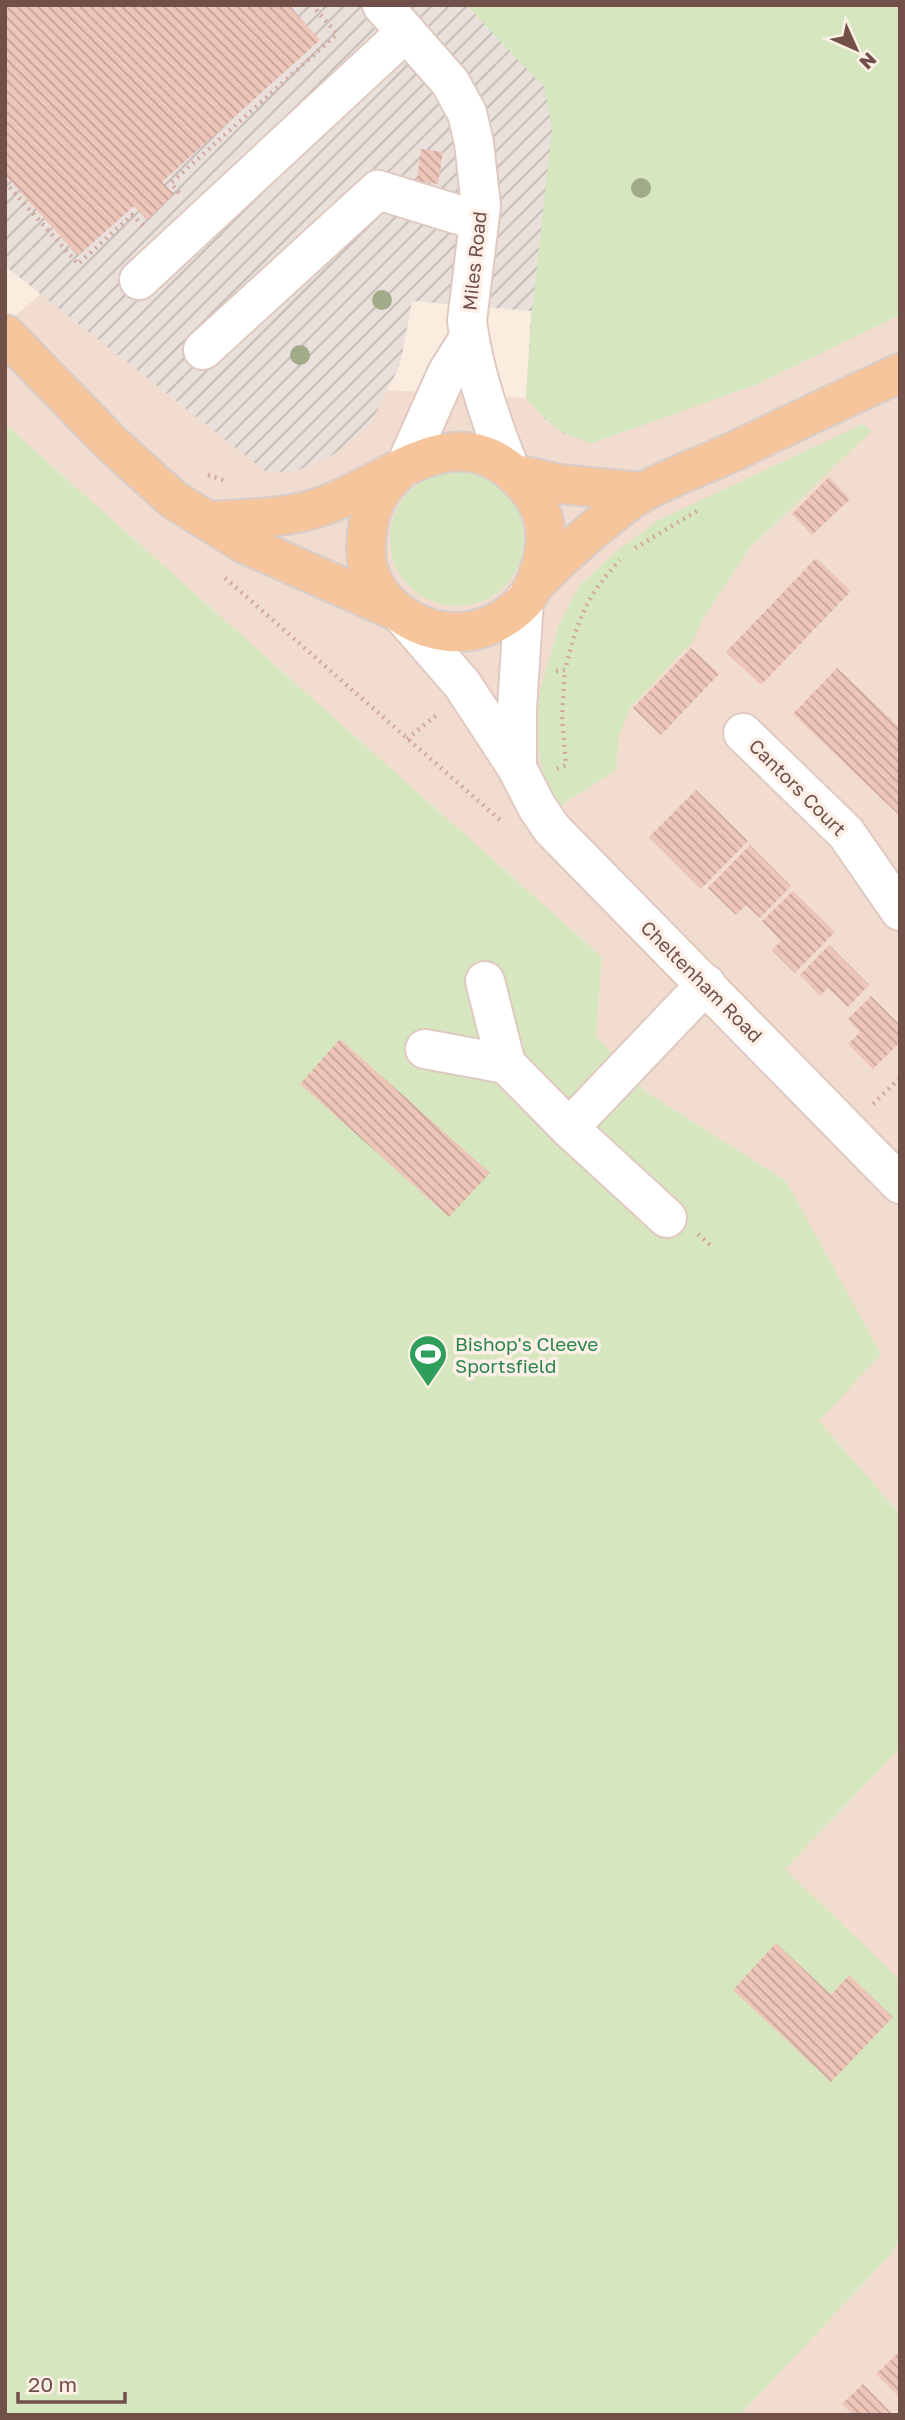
<svg xmlns="http://www.w3.org/2000/svg" width="905" height="2420" viewBox="0 0 905 2420" font-family="'Golos Text',sans-serif">
  <defs>
    <pattern id="industrial-furrows" width="10" height="10" patternUnits="userSpaceOnUse" patternTransform="scale(1.75)"><rect width="10" height="10" fill="#e9e0dc"/><path d="M-1 1l2-2M0 10L10 0M9 11l2-2" fill="none" stroke="#c1b8b4"/></pattern>
    <pattern id="building-back-hatch" width="6" height="6" patternUnits="userSpaceOnUse" patternTransform="scale(1.75)"><rect width="6" height="6" fill="#eec5b9"/><path d="M-1 5l2 2M0 0l6 6M5-1l2 2" fill="none" stroke="#c5a298"/></pattern>
  </defs>
  <rect width="100%" height="100%" fill="#fbece0"/>
  <g fill="#f2dccf">
    <path d="M 41,294 L 266,472 L 370,425 L 387,390 L 526,398 L 544,419 L 755,385 L 900,315 L 900,1514 L 819,1421 L 786,1181 L 646,1092 L 596,1036 L 602,957 L 5,424 L 5,324 Z"/>
    <path d="M 900,1748 L 900,1980 L 785,1869 Z"/>
    <path d="M 900,2238 L 900,2415 L 740,2415 L 891,2254 Z"/>
  </g>
  <path fill="url(#industrial-furrows)" d="M 5,5 L 900,5 L 900,315 L 755,385 L 592,443 L 568,436 L 544,419 L 526,398 L 531,311 L 412,301 L 400,365 L 370,425 L 334,454 L 292,473 L 266,472 L 5,266 Z"/>
  <g fill="#d6e7c0">
    <path d="M 466,5 L 900,5 L 900,315 L 755,385 L 592,443 C 561,434 547,423 526,398 L 532,311 L 552,129 L 544,87 Z"/>
    <path d="M 5,424 L 602,957 L 596,1036 L 646,1092 L 786,1181 L 881,1354 L 819,1421 L 900,1514 L 900,1748 L 785,1869 L 900,1980 L 900,2238 L 891,2254 L 740,2415 L 5,2415 Z"/>
    <path d="M 863,424 L 871,431 L 749,549 L 701,622 L 693,641 L 630,708 L 619,736 L 616,770 L 560,806 L 545,784 L 539,752 L 538,699 L 559,625 L 579,586 L 614,553 L 659,520 Z"/>
    <circle cx="457" cy="539" r="67"/>
  </g>
  <g fill="url(#building-back-hatch)">
    <path d="M 5,5 L 289,5 L 320,40 L 162,182 L 174,194 L 147,220 L 134,206 L 78,256 L 5,175 Z"/>
    <path d="M 421,149 L 443,152 L 438,184 L 417,181 Z"/>
    <path d="M 829,477 L 850,499 L 812,535 L 792,514 Z"/>
    <path d="M 816,558 L 851,591 L 761,685 L 726,652 Z"/>
    <path d="M 691,648 L 719,674 L 661,735 L 633,708 Z"/>
    <path d="M 837,668 L 900,728 L 900,816 L 793,714 Z"/>
    <path d="M 696,790 L 748,841 L 701,889 L 649,837 Z"/>
    <path d="M 750,845 L 791,886 L 760,918 L 746,905 L 736,915 L 708,888 Z"/>
    <path d="M 793,891 L 835,932 L 795,973 L 772,950 L 781,941 L 762,921 Z"/>
    <path d="M 829,945 L 869,985 L 848,1007 L 828,988 L 820,996 L 800,975 Z"/>
    <path d="M 871,996 L 900,1025 L 900,1042 L 873,1069 L 848,1044 L 860,1032 L 848,1019 Z"/>
    <path d="M 340,1039 L 490,1173 L 449,1217 L 300,1084 Z"/>
    <path d="M 776,1943 L 831,1995 L 849,1975 L 893,2017 L 831,2082 L 733,1990 Z"/>
    <path d="M 897,2354 L 900,2357 L 900,2398 L 876,2374 Z"/>
    <path d="M 863,2384 L 893,2415 L 853,2415 L 842,2404 Z"/>
  </g>
  <g fill="none" stroke-linecap="round" stroke-linejoin="round">
    <defs>
      <g id="minor">
        <path d="M 382,5 L 450,82 L 467,113 L 474,143 L 481,206 L 467,321 C 473,371 491,422 510,469"/>
        <path d="M 139,280 L 406,32"/>
        <path d="M 203,350 L 378,190 L 479,221"/>
        <path d="M 405,467 L 447,373 L 469,338"/>
        <path d="M 403,616 L 462,684 L 517,768 L 537,807 L 552,829 L 900,1184"/>
        <path d="M 743,733 L 846,833 L 900,911"/>
        <path d="M 517,768 L 517,709 L 524,600"/>
        <path d="M 425,1049 L 506,1064 L 485,981"/>
        <path d="M 506,1064 L 569,1128 L 667,1218"/>
        <path d="M 569,1128 L 706,984"/>
      </g>
      <g id="major">
        <path d="M 5,334 L 111,443 L 174,500 L 245,544 L 396,611"/>
        <path d="M 400,470 C 374,494 367,514 366,549 C 365,603 425,642 475,630 C 493,626 511,615 524,601 C 529,596 531,589 536,583 C 551,567 569,551 586,536 C 604,521 625,502 645,491 C 675,475 707,464 737,450 C 791,424 845,398 900,373"/>
        <path d="M 516,474 L 560,484 L 643,492"/>
        <path d="M 210,521 C 245,518 283,519 317,508 C 391,485 459,405 528,489 C 552,519 548,550 535,584"/>
      </g>
    </defs>
    <use href="#minor" stroke="#e0c9c0" stroke-width="42"/>
    <use href="#major" stroke="#d7cecc" stroke-width="42"/>
    <g stroke="#d3a99d" stroke-width="4.5" stroke-dasharray="2 5" stroke-linecap="butt">
      <path d="M 5,182 L 78,264 L 132,215 L 144,226"/>
      <path d="M 179,193 L 171,183 L 337,34 L 312,5"/>
      <path d="M 208,475 L 226,481"/>
      <path d="M 635,548 L 697,511"/>
      <path d="M 225,578 L 500,820"/>
      <path d="M 556,671 L 565,670 C 578,620 584,599 620,560"/>
      <path d="M 407,739 L 439,713"/>
      <path d="M 557,769 L 566,765 L 562,717 L 565,670"/>
      <path d="M 873,1104 L 900,1078"/>
      <path d="M 698,1234 L 710,1245"/>
    </g>
    <use href="#minor" stroke="#fff" stroke-width="38"/>
    <use href="#major" stroke="#f7c59b" stroke-width="38"/>
  </g>
  <g fill="#a2ab89">
    <circle cx="641" cy="188" r="10"/>
    <circle cx="382" cy="300" r="10"/>
    <circle cx="300" cy="355" r="10"/>
  </g>
  <defs>
    <symbol id="stadium-pin" viewBox="-11 -11 22 30"><path d="M0 17L-7.5 6A9.5 9.5 0 1 1 7.5 6Z" fill="#2e9e5b" stroke="#fef0e6"/><path d="M0-5a6.5 5 0 1 0 0 10a6.5 5 0 1 0 0-10ZM-3.5-1.8h7v3.6h-7Z" fill="#fff"/></symbol>
  </defs>
  <g fill-rule="evenodd">
    <use href="#stadium-pin" x="406" y="1332" width="44" height="60"/>
  </g>
  <g text-anchor="middle" dominant-baseline="central" stroke-width="7" stroke-linejoin="round" paint-order="stroke">
    <g font-size="19" fill="#705049" stroke="#fef0e6">
      <text transform="translate(474 261) rotate(-84)">Miles Road</text>
      <text transform="translate(798 787) rotate(45)">Cantors Court</text>
      <text transform="translate(702 981) rotate(45)">Cheltenham Road</text>
    </g>
    <g font-size="19" fill="#27864d" stroke="#fef0e6" text-anchor="start">
      <text x="455" y="1343">Bishop's Cleeve<tspan x="455" dy="22">Sportsfield</tspan></text>
    </g>
  </g>
  <rect width="905" height="2420" fill="none" stroke="#705049" stroke-width="14"/>
  <g transform="translate(856 49) rotate(135)" stroke="#fef0e6" stroke-width="5" paint-order="stroke">
  <path d="M0-5L12 26L0 18L-12 26Z" fill="#705049"/>
  <text y="-10" font-size="19" font-weight="bold" text-anchor="middle" fill="#705049">N</text>
  </g>
  <path d="M18 2392v10h107v-10" fill="none" stroke="#705049" stroke-width="3.5"/>
  <text x="28" y="2392" font-size="21" fill="#705049" stroke="#fef0e6" stroke-width="5" paint-order="stroke">20 m</text>
</svg>
